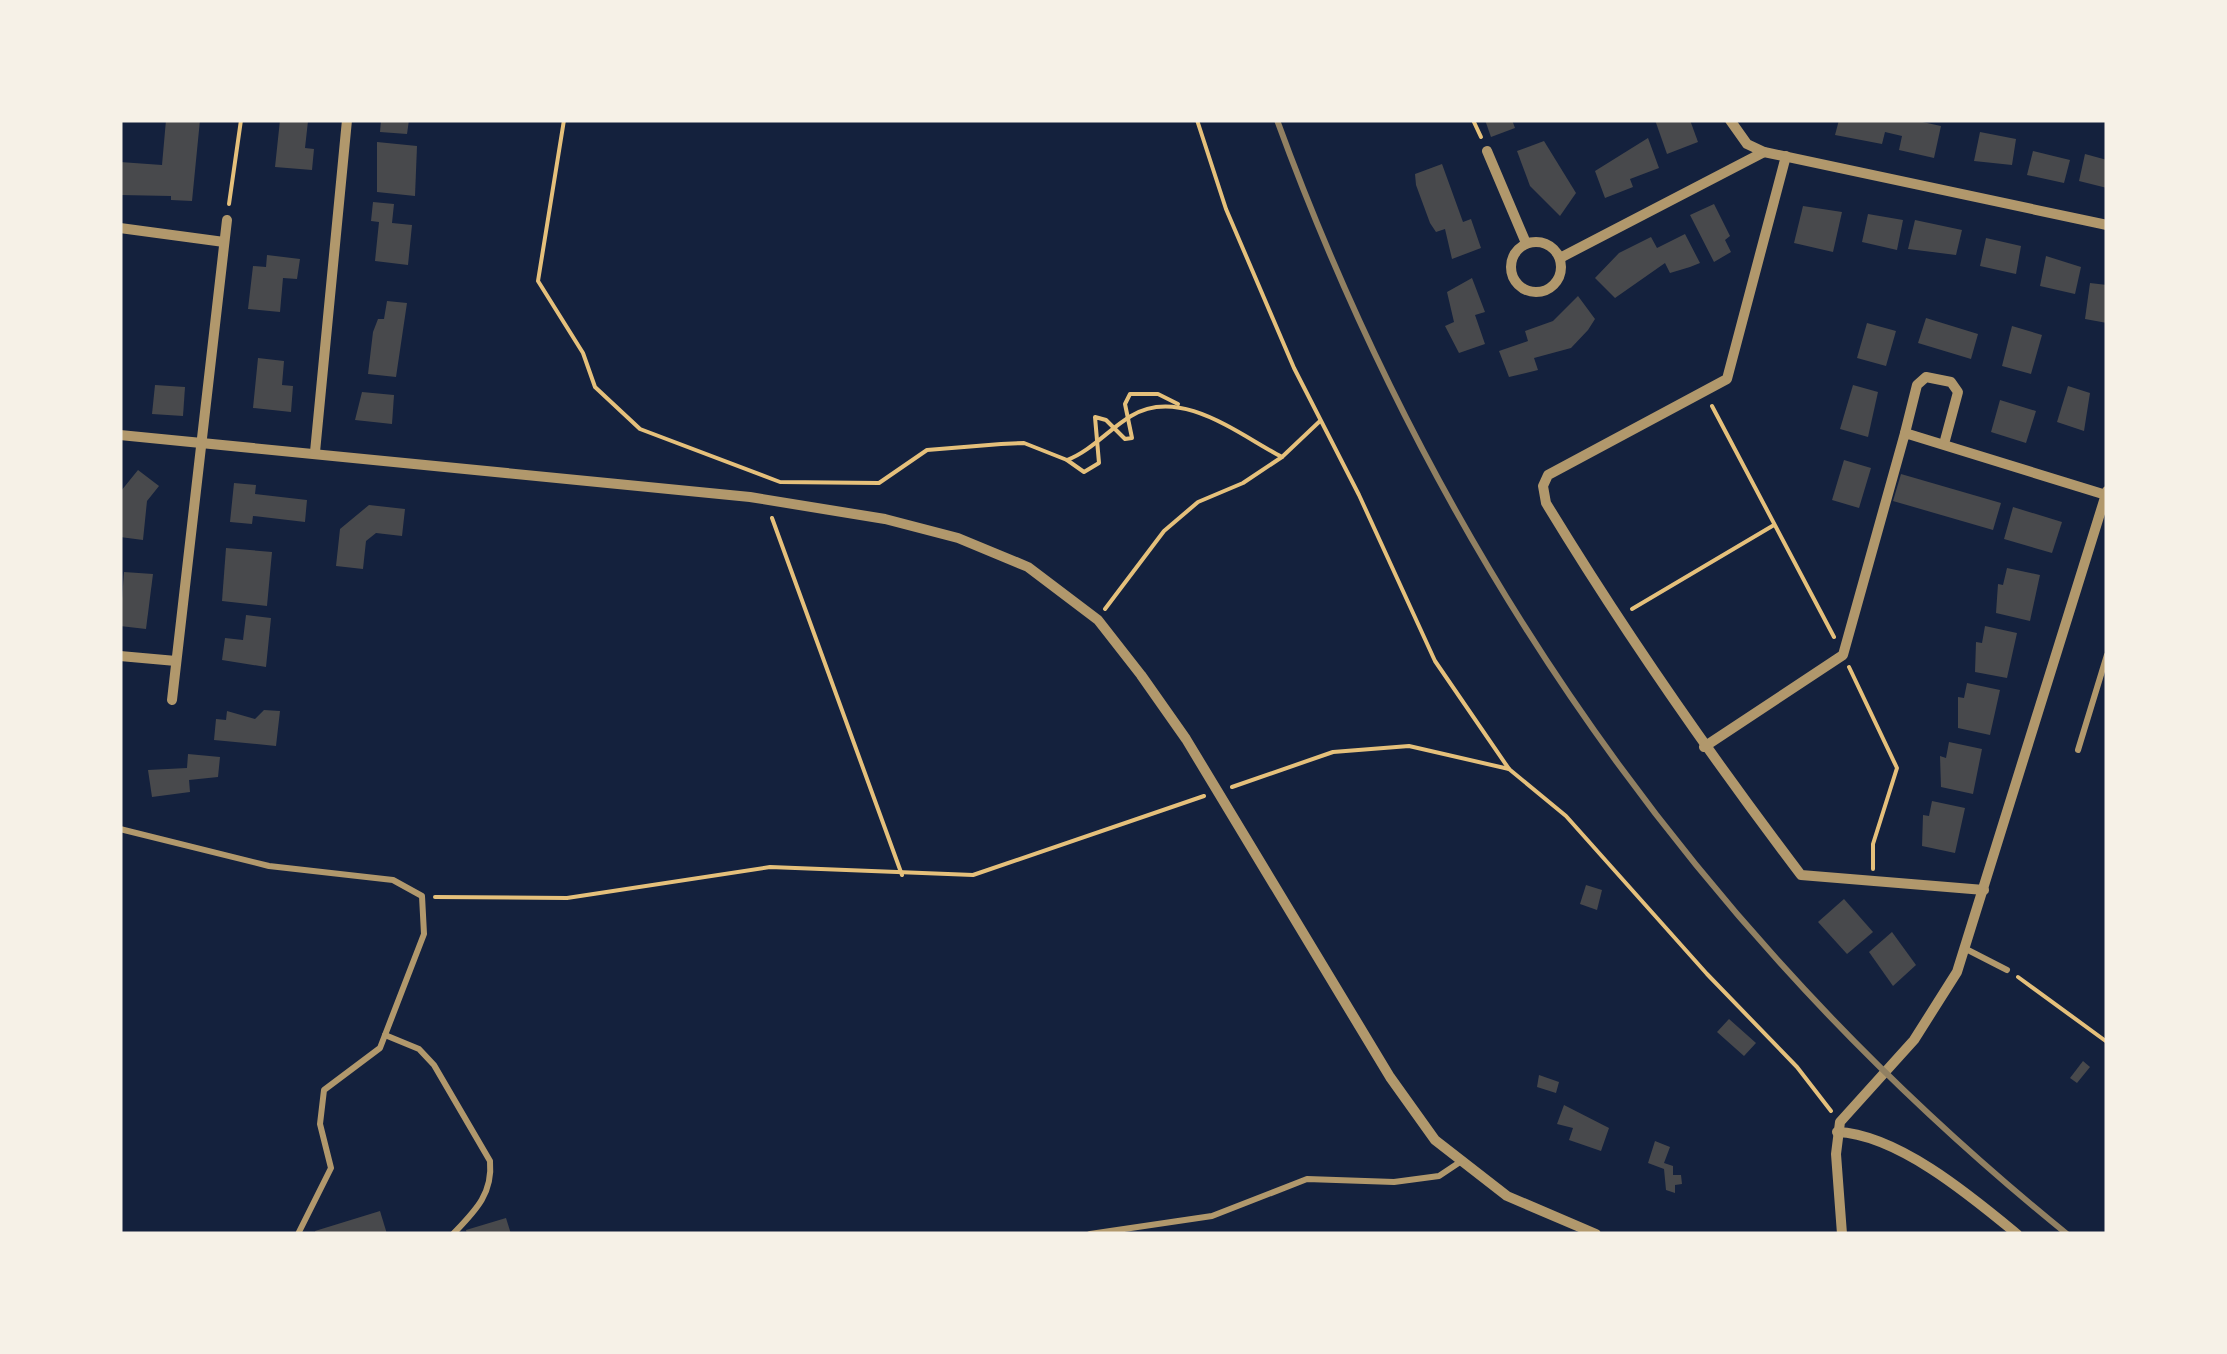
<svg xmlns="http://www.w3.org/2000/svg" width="2227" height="1354" viewBox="0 0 2227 1354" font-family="Cabin,sans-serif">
  <rect width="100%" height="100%" fill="#14213d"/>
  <g fill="#48494c">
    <path d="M 166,120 L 200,120 L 192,201 L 171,200 L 171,196 L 120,195 L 120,162 L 162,165 Z"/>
    <path d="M 280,120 L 308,121 L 305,148 L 314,149 L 312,170 L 275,167 Z"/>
    <path d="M 381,120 L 409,120 L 407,134 L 380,132 Z"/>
    <path d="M 1485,120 L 1512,120 L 1515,128 L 1491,137 Z"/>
    <path d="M 1655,120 L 1690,120 L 1698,142 L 1667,154 Z"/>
    <path d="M 1839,120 L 1913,120 L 1941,126 L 1934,158 L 1899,150 L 1902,136 L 1885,132 L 1882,144 L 1835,135 Z"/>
    <path d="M 1980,132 L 2016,139 L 2012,165 L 1974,161 Z"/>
    <path d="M 1648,138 L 1659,168 L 1630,179 L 1633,187 L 1605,198 L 1595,171 Z"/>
    <path d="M 1544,141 L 1576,193 L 1560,216 L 1530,186 L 1517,151 Z"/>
    <path d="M 377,142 L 417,146 L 415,196 L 377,192 Z"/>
    <path d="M 2033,151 L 2070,160 L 2064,183 L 2027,175 Z"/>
    <path d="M 2085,154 L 2107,160 L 2107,188 L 2079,181 Z"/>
    <path d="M 1442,164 L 1463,222 L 1471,219 L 1481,248 L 1452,259 L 1445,229 L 1436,232 L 1430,223 L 1416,185 L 1415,174 Z"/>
    <path d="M 373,202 L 394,204 L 392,223 L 412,225 L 408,265 L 375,261 L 379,222 L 371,221 Z"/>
    <path d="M 1714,204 L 1730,236 L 1725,240 L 1731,252 L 1714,262 L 1690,215 Z"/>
    <path d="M 1803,206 L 1842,212 L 1833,252 L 1794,243 Z"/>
    <path d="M 1868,214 L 1903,220 L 1897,250 L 1862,242 Z"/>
    <path d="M 1915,220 L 1962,230 L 1956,255 L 1908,249 Z"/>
    <path d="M 1685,234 L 1700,263 L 1690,267 L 1670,273 L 1665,263 L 1615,298 L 1595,278 L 1619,253 L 1651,237 L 1657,248 Z"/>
    <path d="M 1986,238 L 2021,246 L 2016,274 L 1980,266 Z"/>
    <path d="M 267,255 L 300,259 L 297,279 L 283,278 L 280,312 L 248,309 L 253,266 L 266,267 Z"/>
    <path d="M 2046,256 L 2081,267 L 2075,294 L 2040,286 Z"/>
    <path d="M 1472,278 L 1485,312 L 1475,315 L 1485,344 L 1459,353 L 1445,326 L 1454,322 L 1447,292 Z"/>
    <path d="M 2090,283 L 2107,285 L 2107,323 L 2085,319 Z"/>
    <path d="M 1578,296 L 1595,319 L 1588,330 L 1571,348 L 1534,358 L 1538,370 L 1509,377 L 1499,351 L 1528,341 L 1525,331 L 1553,321 Z"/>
    <path d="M 387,301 L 407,303 L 396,377 L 368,374 L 373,332 L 378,319 L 384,319 Z"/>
    <path d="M 1926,318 L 1978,334 L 1971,359 L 1918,343 Z"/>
    <path d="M 1867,323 L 1896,331 L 1886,366 L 1857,358 Z"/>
    <path d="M 2012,326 L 2042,335 L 2031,374 L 2002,366 Z"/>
    <path d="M 258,358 L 284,361 L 282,385 L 293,386 L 291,412 L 253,408 Z"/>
    <path d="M 155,385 L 185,387 L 183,416 L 152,414 Z"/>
    <path d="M 1853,385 L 1878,392 L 1868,437 L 1840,429 Z"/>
    <path d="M 2068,386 L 2090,393 L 2084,431 L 2057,422 Z"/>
    <path d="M 362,392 L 394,395 L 392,424 L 355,420 Z"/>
    <path d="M 2000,400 L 2036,411 L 2026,443 L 1991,432 Z"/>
    <path d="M 1844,460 L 1871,468 L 1859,508 L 1832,500 Z"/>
    <path d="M 138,470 L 159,486 L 147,501 L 143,540 L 120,537 L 121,491 Z"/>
    <path d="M 1901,474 L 2001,503 L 1993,530 L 1893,501 Z"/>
    <path d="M 234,483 L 256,485 L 255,494 L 307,500 L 305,522 L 253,516 L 252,524 L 230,522 Z"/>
    <path d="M 369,505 L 405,509 L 402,536 L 376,533 L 366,541 L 363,569 L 336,566 L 340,529 Z"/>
    <path d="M 2013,507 L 2062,522 L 2052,553 L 2004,539 Z"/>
    <path d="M 226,548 L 272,552 L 267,606 L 222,601 Z"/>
    <path d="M 2007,568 L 2040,575 L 2030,621 L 1996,613 L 1998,584 L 2003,585 Z"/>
    <path d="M 124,572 L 153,574 L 146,629 L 120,626 Z"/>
    <path d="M 246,615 L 271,618 L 266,667 L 222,660 L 225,638 L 243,640 Z"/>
    <path d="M 1985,626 L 2017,633 L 2007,678 L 1975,672 L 1976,642 L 1982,643 Z"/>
    <path d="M 1967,683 L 2000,690 L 1990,735 L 1958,728 L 1958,697 L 1964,698 Z"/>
    <path d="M 264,710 L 280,711 L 276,746 L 214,740 L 216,719 L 226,720 L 227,711 L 255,719 Z"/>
    <path d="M 1949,742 L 1982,749 L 1973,794 L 1941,787 L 1940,756 L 1946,758 Z"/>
    <path d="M 188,754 L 220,757 L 218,777 L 189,780 L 190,792 L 152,797 L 148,770 L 187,768 Z"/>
    <path d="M 1932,801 L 1965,808 L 1955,853 L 1922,846 L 1923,815 L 1929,816 Z"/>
    <path d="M 1586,885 L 1602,890 L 1597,910 L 1580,904 Z"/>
    <path d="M 1844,899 L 1873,932 L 1847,954 L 1818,922 Z"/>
    <path d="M 1892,932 L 1916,965 L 1893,986 L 1869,952 Z"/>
    <path d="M 1729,1019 L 1756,1043 L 1744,1056 L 1717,1032 Z"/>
    <path d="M 2083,1061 L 2090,1067 L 2077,1083 L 2070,1078 Z"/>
    <path d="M 1539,1075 L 1559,1082 L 1556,1093 L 1537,1087 Z"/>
    <path d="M 1564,1105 L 1609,1128 L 1601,1151 L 1569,1140 L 1573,1128 L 1557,1124 Z"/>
    <path d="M 1655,1141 L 1670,1147 L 1664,1163 L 1673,1166 L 1673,1175 L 1681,1175 L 1682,1184 L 1675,1185 L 1675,1193 L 1666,1190 L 1664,1169 L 1648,1163 Z"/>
    <path d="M 380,1211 L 387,1234 L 316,1234 L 315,1231 Z"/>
    <path d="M 506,1218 L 511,1234 L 467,1234 L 466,1230 Z"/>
  </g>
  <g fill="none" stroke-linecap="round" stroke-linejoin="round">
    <g stroke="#e5c07b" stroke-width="4">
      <path d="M 564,120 L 538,281 L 583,353 L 595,387 L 640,429 L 780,482 L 879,483 L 927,450 L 1001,444 L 1024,443 L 1067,460 C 1091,451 1109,429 1131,416 C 1180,386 1238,434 1282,457"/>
      <path d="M 1197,120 L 1226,209 L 1294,368 L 1359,495 L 1435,661 L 1509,769 L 1566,816 L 1707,974 L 1797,1067 L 1831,1111"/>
      <path d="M 1473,120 L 1481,137"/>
      <path d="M 229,204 L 241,120"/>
      <path d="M 1712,406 L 1834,637"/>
      <path d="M 1067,460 L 1084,472 L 1099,463 L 1095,417 L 1106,420 L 1125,439 L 1132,438 L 1125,404 L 1130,394 L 1158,394 L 1178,404"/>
      <path d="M 772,518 L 902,875"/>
      <path d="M 1105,609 L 1164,531 L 1198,502 L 1243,483 L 1282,457 L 1320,421"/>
      <path d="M 1632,609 L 1774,525"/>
      <path d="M 1849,667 L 1897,768 L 1873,844 L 1873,869"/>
      <path d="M 1232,787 L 1333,752 L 1409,746 L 1509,769"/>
      <path d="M 435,897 L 567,898 L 770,867 L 973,875 L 1204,796"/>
      <path d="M 2018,977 L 2107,1042"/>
    </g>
    <g stroke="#b1986c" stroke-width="6">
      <path d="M 2078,750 L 2107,655"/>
      <path d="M 120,829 L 269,866 L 393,880 L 422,896 L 424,934 L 380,1048 L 324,1090 L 320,1124 L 331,1168 L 298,1234"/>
      <path d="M 1966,949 L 2007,970"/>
      <path d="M 385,1035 L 419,1049 L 434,1065 L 490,1161 C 493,1194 475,1211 453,1234"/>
      <path d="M 1090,1234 L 1212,1216 L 1307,1179 L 1394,1182 L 1439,1176 L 1460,1162"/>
    </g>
    <g stroke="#b1986c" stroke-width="10">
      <path d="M 1730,120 L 1747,144 L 1764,152 L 2107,225"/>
      <path d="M 1487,151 L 1526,243"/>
      <path d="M 1786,156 L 1727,379 L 1548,475 L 1543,486 L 1546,503 C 1625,633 1710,755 1801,875 L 1984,890"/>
      <path d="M 120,228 L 224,242"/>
      <circle cx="1536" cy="267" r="25"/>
      <path d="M 1560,258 L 1764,152"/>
      <path d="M 1905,433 L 1917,385 L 1926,377 L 1951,382 L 1958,392 L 1944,444"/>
      <path d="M 120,435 L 750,497 L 885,519 L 958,538 L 1028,567 L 1098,620 L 1141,675 L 1186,739 L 1390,1077 L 1435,1140 L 1507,1196 L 1596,1234"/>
      <path d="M 315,452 L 347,120"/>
      <path d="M 120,656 L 176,661"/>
      <path d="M 172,700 L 227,220"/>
      <path d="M 1704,747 L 1843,655 L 1905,433 L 2106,495"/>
      <path d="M 1837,1132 C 1897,1134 1971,1196 2017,1234"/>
      <path d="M 1842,1234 L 1836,1154 L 1840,1122 L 1914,1040 L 1957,972 L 2107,491"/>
    </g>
    <path stroke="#918062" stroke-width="6" d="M 1277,120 C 1439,563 1700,937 2067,1234"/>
  </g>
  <rect width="2227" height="1354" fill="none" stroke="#f6f1e7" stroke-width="245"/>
</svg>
